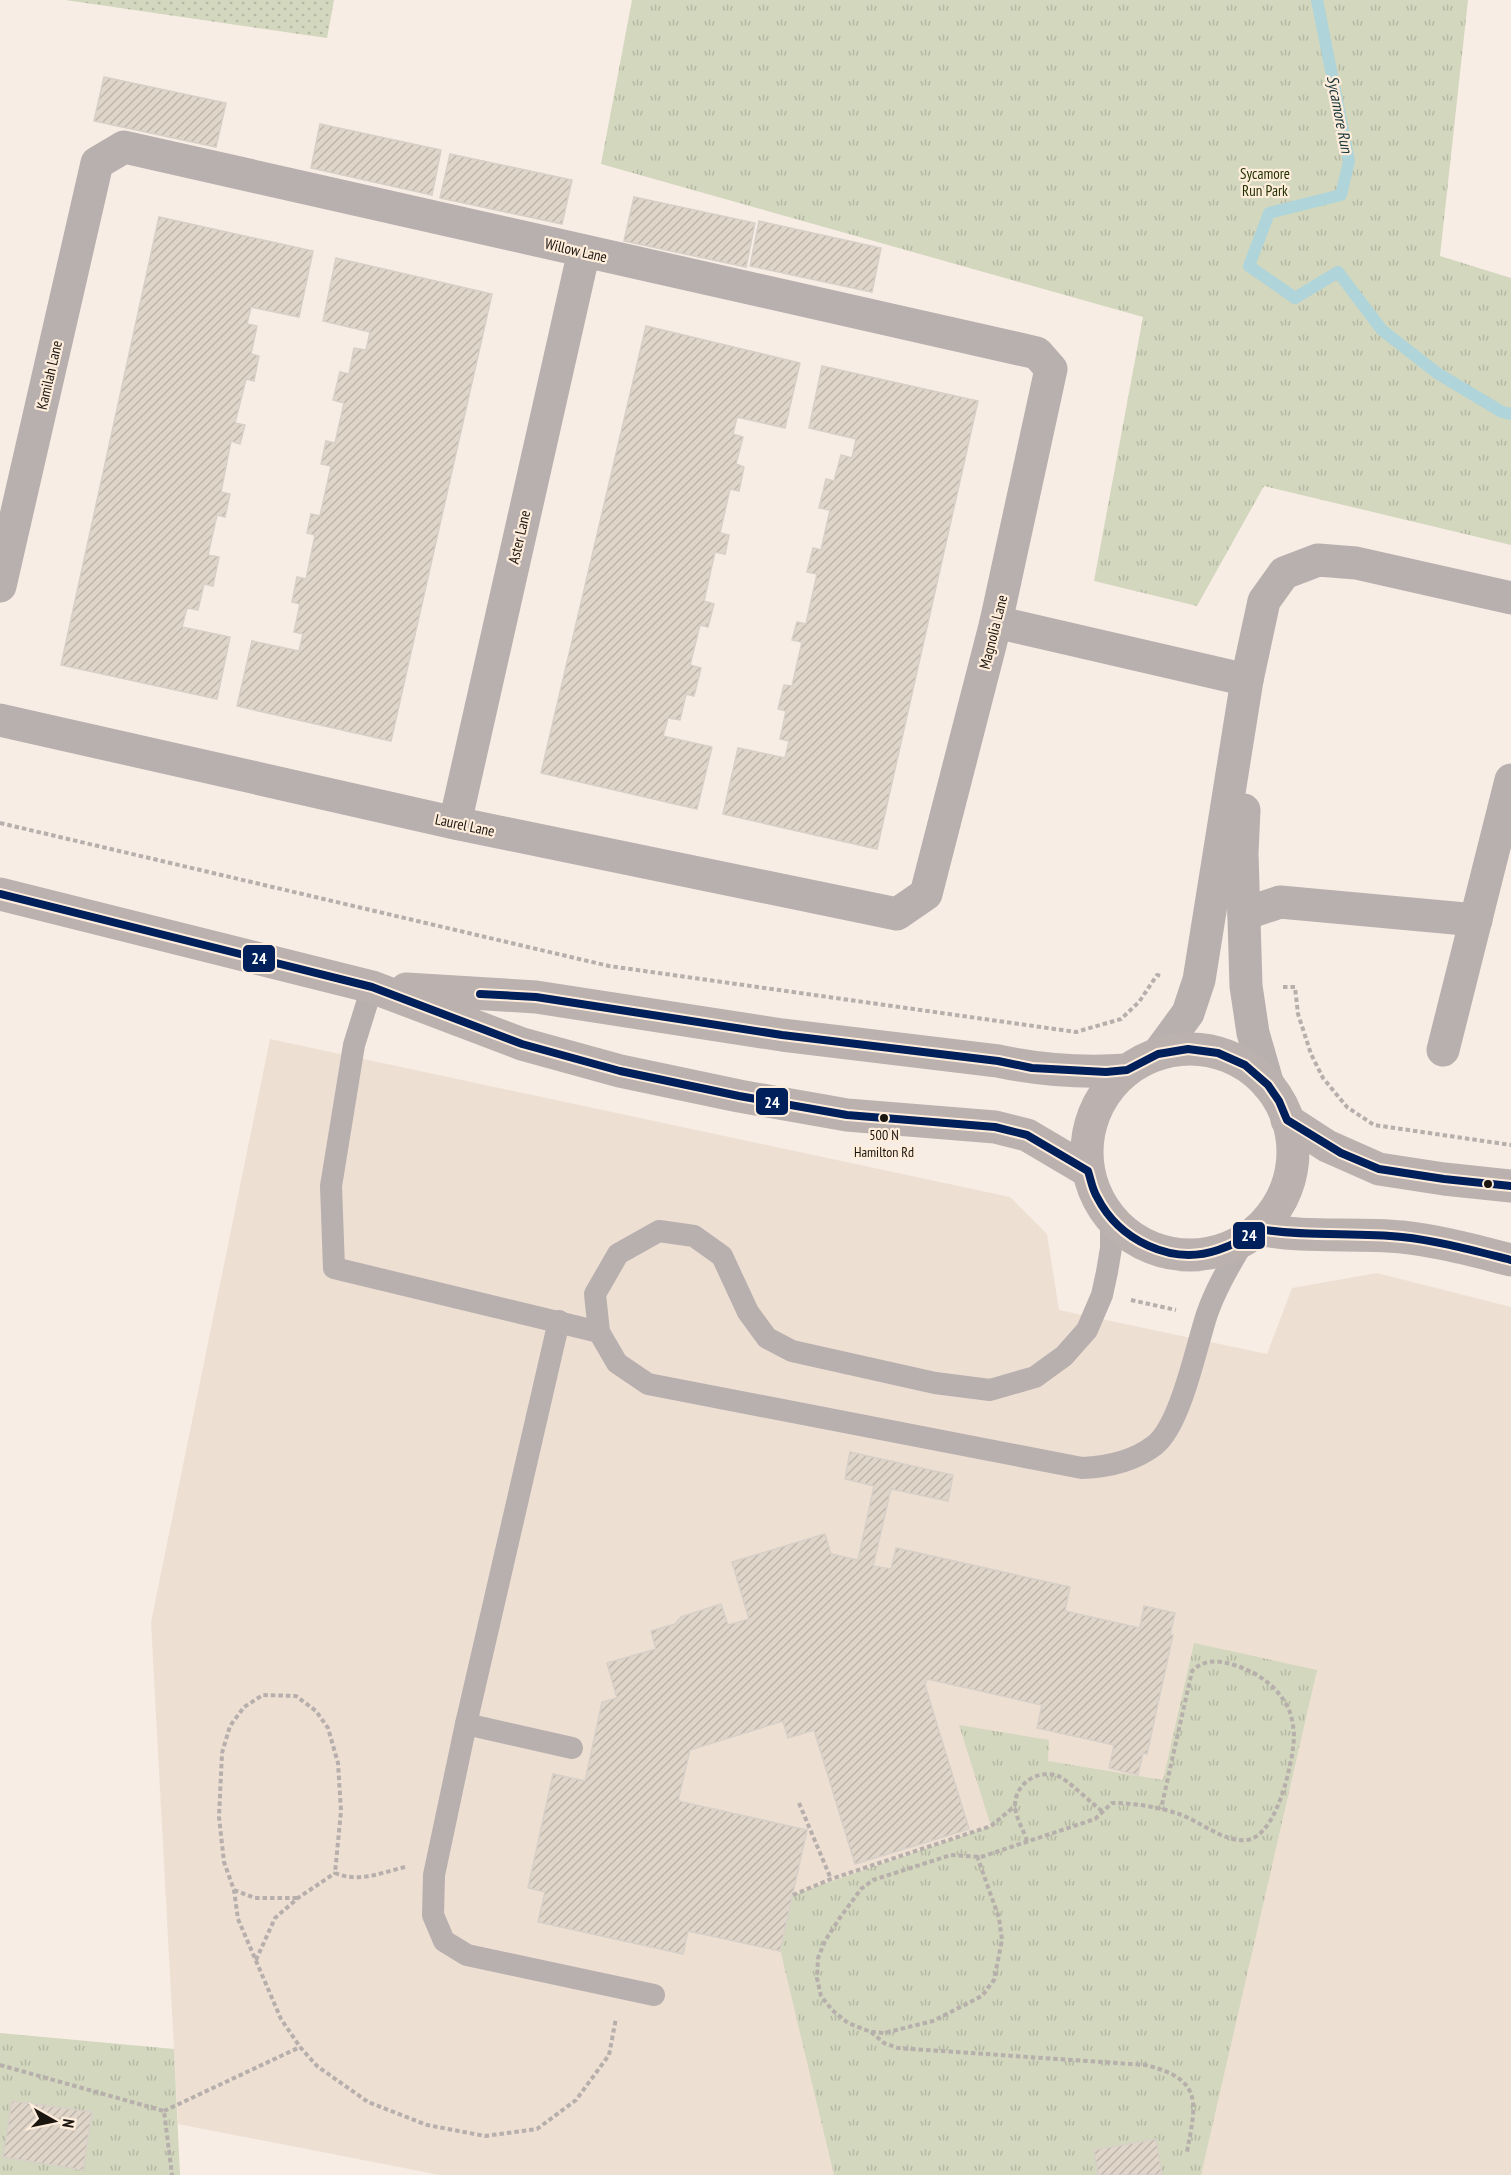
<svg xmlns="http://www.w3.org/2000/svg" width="1511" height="2175" viewBox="0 0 1511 2175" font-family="'PT Sans Narrow',sans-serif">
  <defs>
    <pattern id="grass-dots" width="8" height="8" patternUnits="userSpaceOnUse" patternTransform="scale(1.5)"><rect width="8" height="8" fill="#d3d7be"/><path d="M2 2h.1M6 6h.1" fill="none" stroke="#b5b8a2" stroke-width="1.8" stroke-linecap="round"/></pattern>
    <pattern id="park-tufts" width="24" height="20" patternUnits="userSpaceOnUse" patternTransform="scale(1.5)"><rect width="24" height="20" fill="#d3d7be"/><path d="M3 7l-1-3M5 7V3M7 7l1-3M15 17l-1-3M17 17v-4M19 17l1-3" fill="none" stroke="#b5b8a2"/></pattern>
    <pattern id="water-rules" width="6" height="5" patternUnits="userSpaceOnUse" patternTransform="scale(1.5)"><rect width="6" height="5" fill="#afd4da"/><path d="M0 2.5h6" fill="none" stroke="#96b5ba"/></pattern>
    <pattern id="building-hatch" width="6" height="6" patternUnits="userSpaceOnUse" patternTransform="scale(1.5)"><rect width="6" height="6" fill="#dfd5c9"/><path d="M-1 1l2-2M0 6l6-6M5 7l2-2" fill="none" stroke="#bfb6ab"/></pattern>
  </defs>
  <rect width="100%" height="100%" fill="#f7ede4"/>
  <path fill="#eedfd3" d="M 270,1039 L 1010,1197 L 1047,1234 L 1059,1310 L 1267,1354 L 1292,1288 L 1377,1273 L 1511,1307 L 1511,2175 L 440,2175 L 178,2124 L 151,1622 Z"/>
  <path fill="url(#grass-dots)" d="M 65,0 L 334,0 L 327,38 Z"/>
  <g fill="url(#park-tufts)">
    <path d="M 632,0 L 1468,0 L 1440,256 L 1511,278 L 1511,545 L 1264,486 L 1197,606 L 1094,581 L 1143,317 L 601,164 Z"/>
    <path d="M 1194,1643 L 1317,1670 L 1201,2175 L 834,2175 L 769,1903 L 991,1826 L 959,1725 L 1049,1740 L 1048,1761 L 1163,1780 Z"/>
    <path d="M 0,2033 L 174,2049 L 180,2175 L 0,2175 Z"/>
  </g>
  <path fill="url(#water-rules)" d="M 1316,0 L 1323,0 L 1341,101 Z"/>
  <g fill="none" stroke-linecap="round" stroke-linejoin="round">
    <path stroke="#afd4da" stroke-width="12" d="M 1317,0 L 1349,161 L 1341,195 L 1269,213 L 1249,266 L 1295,298 L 1338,272 L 1382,330 L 1437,373 L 1502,412 L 1511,414"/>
  </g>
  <g fill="url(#building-hatch)" stroke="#d7d0c8" stroke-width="1.5">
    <path d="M 104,77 L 226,103 L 216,147 L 94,121 Z"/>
    <path d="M 320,124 L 441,150 L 432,195 L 311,168 Z"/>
    <path d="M 450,154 L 572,180 L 562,224 L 440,198 Z"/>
    <path d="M 634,197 L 755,223 L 746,267 L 624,241 Z"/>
    <path d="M 159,217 L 313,251 L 299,317 L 251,307 L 247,324 L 257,326 L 251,354 L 259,356 L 254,381 L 246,379 L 235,423 L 245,425 L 240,444 L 231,441 L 221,492 L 230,494 L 225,517 L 217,515 L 208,555 L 219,557 L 213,586 L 204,584 L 198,610 L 187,608 L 182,627 L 230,637 L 217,699 L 61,665 Z"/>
    <path d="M 759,221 L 881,248 L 872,292 L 750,266 Z"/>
    <path d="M 336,258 L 492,294 L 391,741 L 237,706 L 252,641 L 299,651 L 303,634 L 294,632 L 300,604 L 292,602 L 297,577 L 306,579 L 315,535 L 307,533 L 311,514 L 320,516 L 331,466 L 321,464 L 326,441 L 335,443 L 344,403 L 333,400 L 340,372 L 349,374 L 354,348 L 366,350 L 370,332 L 323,321 Z"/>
    <path d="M 646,326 L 800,363 L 785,428 L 737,417 L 733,434 L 743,437 L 736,464 L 744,467 L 739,491 L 730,489 L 720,533 L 729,535 L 725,554 L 715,552 L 704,601 L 714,604 L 708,627 L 700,625 L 690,665 L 701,668 L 694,696 L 686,694 L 680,720 L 668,718 L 663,736 L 712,747 L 697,809 L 541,773 Z"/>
    <path d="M 822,366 L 978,401 L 877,849 L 723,814 L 738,748 L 785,758 L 789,741 L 780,739 L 786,711 L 778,709 L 784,685 L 792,686 L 802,642 L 792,640 L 797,622 L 806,624 L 817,574 L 807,572 L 813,548 L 821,550 L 830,510 L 819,508 L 826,479 L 834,481 L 841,455 L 852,458 L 856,439 L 809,428 Z"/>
    <path d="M 850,1452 L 953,1475 L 948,1501 L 891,1489 L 873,1566 L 891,1569 L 896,1548 L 1070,1587 L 1065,1611 L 1140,1628 L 1144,1606 L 1175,1613 L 1170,1635 L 1173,1635 L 1147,1754 L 1143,1753 L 1138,1775 L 1109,1768 L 1114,1745 L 1037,1728 L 1042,1705 L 927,1679 L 925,1685 L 969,1829 L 855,1864 L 814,1730 L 788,1738 L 783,1721 L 690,1750 L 678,1801 L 807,1830 L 780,1951 L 688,1931 L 683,1954 L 538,1922 L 545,1892 L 528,1888 L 553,1774 L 585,1781 L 602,1702 L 617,1698 L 607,1663 L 656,1649 L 651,1631 L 675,1624 L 681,1617 L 721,1604 L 728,1625 L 749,1619 L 732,1562 L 825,1534 L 831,1554 L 858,1560 L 874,1486 L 845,1479 Z"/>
    <path d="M 12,2101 L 92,2112 L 83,2170 L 3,2157 Z"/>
    <path d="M 1156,2139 L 1162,2175 L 1098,2175 L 1094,2150 Z"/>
  </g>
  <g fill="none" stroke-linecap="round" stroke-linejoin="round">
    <g stroke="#b6afac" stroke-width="4" stroke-dasharray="4.5 3" stroke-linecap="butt">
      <path d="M 0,823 L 609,966 L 1076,1032 L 1121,1019 L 1139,1002 L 1157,975 L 1162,976"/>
      <path d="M 1283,987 L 1295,987 L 1298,1014 L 1311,1054 L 1323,1078 L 1347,1107 L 1374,1125 L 1511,1145"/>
      <path d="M 1131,1300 L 1176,1310"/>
      <path d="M 799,1803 L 831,1879"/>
      <path d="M 1027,1841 C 1024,1831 1015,1816 1015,1806 C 1015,1783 1038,1769 1058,1776 C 1067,1779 1092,1804 1102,1811"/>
      <path d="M 977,1856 L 999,1918 L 1002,1940 L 994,1980 L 982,1996 L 933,2021 L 884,2033 L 871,2032 L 848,2023 L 832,2010 L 821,1996 L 817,1978 L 818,1958 L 825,1941 L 839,1919 L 861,1889 L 873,1880 L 951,1855 L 981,1857 L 1095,1819 L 1112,1803 C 1134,1803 1159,1807 1179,1814 C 1200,1821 1224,1843 1247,1840 C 1277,1836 1293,1762 1294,1737 C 1294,1729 1292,1717 1289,1710 C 1279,1687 1257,1672 1234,1665 C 1219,1660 1204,1659 1192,1671 L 1161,1809"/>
      <path d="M 405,1867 C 381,1873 358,1883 335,1873 L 341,1811 L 338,1763 L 328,1728 L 316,1711 L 296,1696 L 263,1695 L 244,1707 L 230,1726 L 222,1753 L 219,1817 L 224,1862 L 234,1890 L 238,1919 L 281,2019 L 300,2047 L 317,2066 L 368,2102 L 427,2125 L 485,2136 L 537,2129 L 576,2100 L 609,2055 L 616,2018"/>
      <path d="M 234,1890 L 255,1898 L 298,1898"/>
      <path d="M 793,1895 L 831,1879 L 991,1826 L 1015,1806"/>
      <path d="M 256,1960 L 275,1918 L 298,1898 L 335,1873"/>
      <path d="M 871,2032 L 884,2043 L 898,2048 L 1145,2065 C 1204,2079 1196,2103 1187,2152"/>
      <path d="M 0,2065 L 164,2111 L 172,2175"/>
      <path d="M 164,2111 L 300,2047"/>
    </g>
    <g stroke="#b8afaf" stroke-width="22">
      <path d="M 372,987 L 354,1045 L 331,1186 L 334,1268 L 599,1332"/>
      <path d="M 1111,1220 L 1111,1248 L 1107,1272 L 1102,1295 L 1087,1330 L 1064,1356 L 1035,1377 L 990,1390 L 935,1383 L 792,1351 L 767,1338 L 748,1312 L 722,1256 L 694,1236 L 659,1231 L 618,1254 L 595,1294 L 599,1332 L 617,1363 L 648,1384 L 1082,1468 C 1108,1467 1133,1462 1155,1445 C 1181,1424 1196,1347 1207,1314 C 1216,1288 1230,1265 1244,1241"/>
      <path d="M 559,1321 L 466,1724 L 434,1875 L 433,1915 L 444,1941 L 467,1955 L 654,1995"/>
      <path d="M 466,1724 L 572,1748"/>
    </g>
    <g stroke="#b8afaf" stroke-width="33">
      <path d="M 0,586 L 97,163 L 124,147 L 1037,353 L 1051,369 L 996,622 L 926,894 L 897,914 L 455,823 L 0,720"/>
      <path d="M 996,622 L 1247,680"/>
      <path d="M 1244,810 L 1242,853 L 1246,986 L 1253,1033 L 1268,1085"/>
      <path d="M 455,823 L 584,251"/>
      <path d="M 1244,914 L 1280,902 L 1476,920"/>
      <path d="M 1443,1050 L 1511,780"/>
      <path d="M 1158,1054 L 1188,1013 L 1199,980 L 1247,680 L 1264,601 L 1284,573 L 1318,560 L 1356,563 L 1511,598"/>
    </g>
    <g stroke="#bbb1ae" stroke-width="33">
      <path d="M 0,894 L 372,987 L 522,1044 L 620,1071 L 739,1096 L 847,1115 L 995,1127 L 1027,1135 L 1088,1171"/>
      <path d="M 406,989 L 536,997 L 782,1035 L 998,1061 C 1040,1070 1084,1073 1127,1070"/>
      <circle cx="1190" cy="1152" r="103"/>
      <path d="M 1287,1120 L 1327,1146 L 1379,1169 L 1444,1179 L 1511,1186"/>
      <path d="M 1259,1229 C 1306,1239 1354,1232 1402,1237 C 1439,1241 1475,1251 1511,1260"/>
    </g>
    <defs>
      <g id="bus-1">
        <path d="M 0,894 L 372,987 L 522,1044 L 620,1071 L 739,1096 L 847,1115 L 995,1127 L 1027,1135 L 1088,1171 C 1091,1180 1092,1189 1097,1197 C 1119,1240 1171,1266 1218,1250 C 1233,1245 1246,1238 1259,1229 C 1307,1237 1354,1232 1402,1237 C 1439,1241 1475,1251 1511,1260"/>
        <path d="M 480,994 L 536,997 L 782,1035 L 998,1061 L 1032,1068 L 1106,1072 L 1127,1070 L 1158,1054 L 1188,1049 L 1218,1053 L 1245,1065 L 1268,1085 L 1279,1101 L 1287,1120 L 1341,1153 L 1379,1169 L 1444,1179 L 1511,1186"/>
      </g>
    </defs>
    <use href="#bus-1" stroke="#ffeddc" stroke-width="12"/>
    <use href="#bus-1" stroke="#00205b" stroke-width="8"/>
  </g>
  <g fill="#1b150f" stroke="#ffeddc" stroke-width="2">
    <circle cx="884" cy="1118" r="5"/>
    <circle cx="1488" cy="1184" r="5"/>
  </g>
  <g text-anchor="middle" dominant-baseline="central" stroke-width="4.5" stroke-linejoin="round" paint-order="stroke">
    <g font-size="14" fill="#1b150f" stroke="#ffeddc">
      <text x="884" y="1135">500 N<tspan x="884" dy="17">Hamilton Rd</tspan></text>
    </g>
    <g font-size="15" fill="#223100" stroke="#ffeddc">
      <text x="1265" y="173">Sycamore<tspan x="1265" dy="17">Run Park</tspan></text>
    </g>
    <g font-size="15" fill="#1b150f" stroke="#ffeddc">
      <text transform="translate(576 250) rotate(13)">Willow Lane</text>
      <text transform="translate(49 375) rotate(-77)">Kamilah Lane</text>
      <text transform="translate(519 537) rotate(-77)">Aster Lane</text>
      <text transform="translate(993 632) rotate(-76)">Magnolia Lane</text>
      <text transform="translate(465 825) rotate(12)">Laurel Lane</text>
    </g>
    <g font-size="16" font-style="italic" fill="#163339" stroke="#ffeddc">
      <text transform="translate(1340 114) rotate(79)">Sycamore Run</text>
    </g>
  </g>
  <g stroke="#ffeddc" stroke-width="2">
    <rect x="242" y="944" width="34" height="29" rx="6" fill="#00205b"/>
    <rect x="755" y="1087" width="34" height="29" rx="6" fill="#00205b"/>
    <rect x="1232" y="1221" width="34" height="29" rx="6" fill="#00205b"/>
  </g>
  <g font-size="16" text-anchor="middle" font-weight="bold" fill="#fff">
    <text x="259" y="964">24</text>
    <text x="772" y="1108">24</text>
    <text x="1249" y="1241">24</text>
  </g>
  <g transform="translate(54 2121) rotate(99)" stroke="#ffeddc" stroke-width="4.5" paint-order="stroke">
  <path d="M0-4.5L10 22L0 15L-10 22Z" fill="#1b150f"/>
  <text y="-9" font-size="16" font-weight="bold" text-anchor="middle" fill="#1b150f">N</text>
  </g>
</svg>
